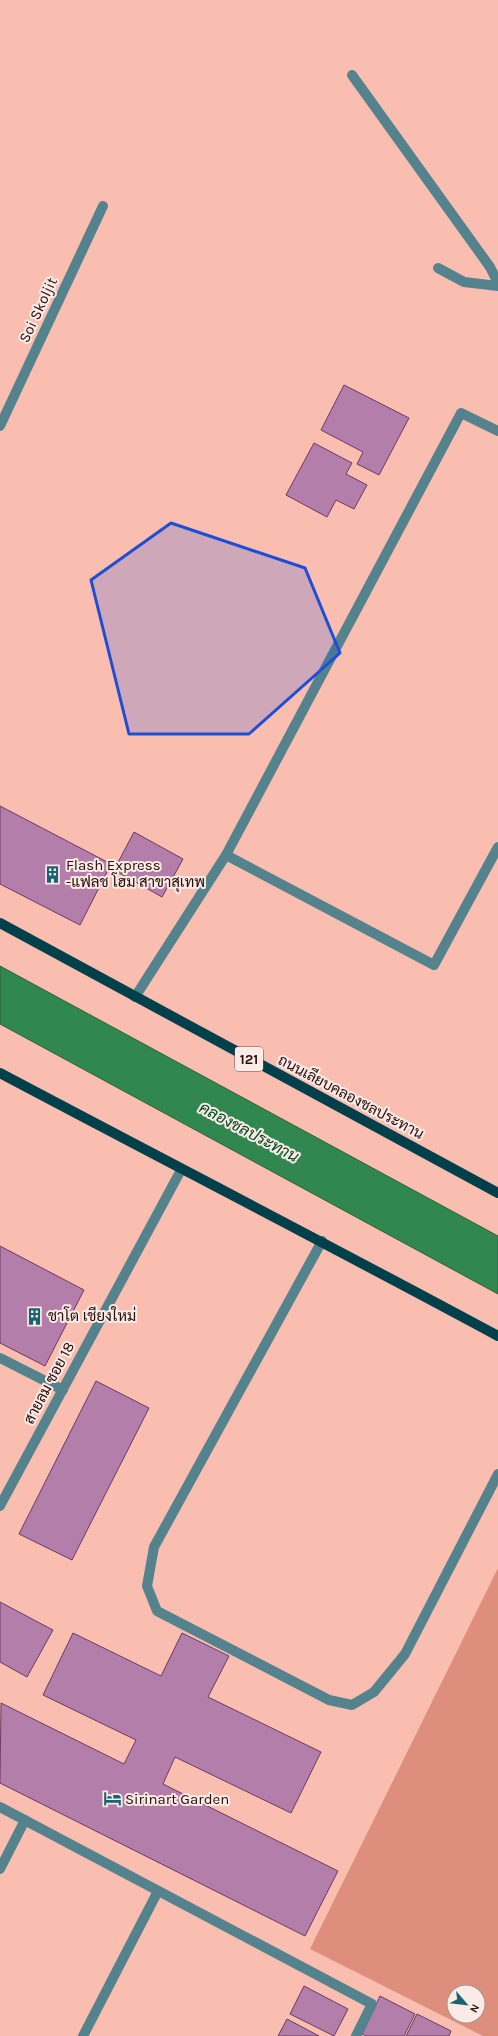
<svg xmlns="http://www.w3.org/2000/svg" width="498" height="2036" viewBox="0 0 498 2036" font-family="Karla,Sarabun,sans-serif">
  <rect width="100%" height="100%" fill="#fabeb1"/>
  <path fill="#de8e7d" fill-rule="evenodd" d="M 498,1568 L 498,2036 L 483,2036 L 310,1949 ZM 454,1992 L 478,1992 L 478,2016 L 454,2016 Z"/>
  <path fill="#318750" stroke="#2e623a" d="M 0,966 L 498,1236 L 498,1294 L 0,1024 Z"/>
  <g fill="#b47eab" stroke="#6a3a63">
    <path d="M 344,385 L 409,418 L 379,475 L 357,464 L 363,452 L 321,430 Z"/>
    <path d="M 314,443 L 352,463 L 346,474 L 367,485 L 354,509 L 336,500 L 327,517 L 286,495 Z"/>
    <path d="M 0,806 L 111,864 L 80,925 L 0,884 Z"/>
    <path d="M 134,832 L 183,859 L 162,897 L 114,870 Z"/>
    <path d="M 0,1246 L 84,1290 L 45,1366 L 0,1343 Z"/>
    <path d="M 96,1381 L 149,1408 L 72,1560 L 19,1534 Z"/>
    <path d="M 0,1602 L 53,1630 L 27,1677 L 0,1662 Z"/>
    <path d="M 73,1633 L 161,1676 L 182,1633 L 229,1656 L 208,1697 L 321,1752 L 291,1813 L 175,1757 L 163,1784 L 338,1871 L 305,1936 L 0,1783 L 1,1703 L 124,1764 L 136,1740 L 43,1695 Z"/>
    <path d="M 304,1986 L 348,2009 L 334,2036 L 290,2014 Z"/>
    <path d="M 380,1996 L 415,2014 L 404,2036 L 366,2036 L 362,2034 Z"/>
    <path d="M 417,2014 L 451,2031 L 449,2036 L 406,2036 Z"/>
    <path d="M 287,2019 L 319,2036 L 278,2036 Z"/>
  </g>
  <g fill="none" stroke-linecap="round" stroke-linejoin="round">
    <g stroke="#55838d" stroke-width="10">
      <path d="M 352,75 L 490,267 L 498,283"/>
      <path d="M 438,268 L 464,282 L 498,286"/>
      <path d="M 0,426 L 103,206"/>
      <path d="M 226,855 L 434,965 L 498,847"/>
      <path d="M 135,997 L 226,855 L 461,413 L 498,431"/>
      <path d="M 322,1241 L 154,1547 L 147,1586 L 157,1611 L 329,1700 L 352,1705 L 374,1692 L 405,1654 L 498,1474"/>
      <path d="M 0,1358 L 63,1390"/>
      <path d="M 0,1506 L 181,1170"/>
      <path d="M 0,1807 L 372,2004 L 356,2036"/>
      <path d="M 0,1869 L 25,1820"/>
      <path d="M 83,2036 L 158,1891"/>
    </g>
    <g stroke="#00404a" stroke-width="10">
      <path d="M 0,923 L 498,1193"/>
      <path d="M 0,1073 C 166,1161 333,1247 498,1336"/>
    </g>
  </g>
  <path fill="#1d4ed8" fill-opacity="0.2" stroke="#1d4ed8" stroke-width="3" stroke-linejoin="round" d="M 171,523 L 305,568 L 340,653 L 249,734 L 129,734 L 91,580 Z"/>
  <defs>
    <symbol id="building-bare" viewBox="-9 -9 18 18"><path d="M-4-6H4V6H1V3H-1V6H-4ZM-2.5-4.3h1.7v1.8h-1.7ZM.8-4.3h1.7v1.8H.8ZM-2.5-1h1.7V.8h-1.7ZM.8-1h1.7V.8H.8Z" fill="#1a6471" stroke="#fbebe7" stroke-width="2.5" paint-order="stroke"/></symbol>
    <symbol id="hotel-bare" viewBox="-9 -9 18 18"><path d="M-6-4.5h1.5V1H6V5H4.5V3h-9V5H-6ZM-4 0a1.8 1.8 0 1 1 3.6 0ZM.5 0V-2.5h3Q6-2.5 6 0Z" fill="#1a6471" stroke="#fbebe7" stroke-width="2.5" paint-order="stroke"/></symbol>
  </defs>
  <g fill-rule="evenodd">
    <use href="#building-bare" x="40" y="862" width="25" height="25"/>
    <use href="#building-bare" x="22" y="1304" width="25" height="25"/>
    <use href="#hotel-bare" x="100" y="1786" width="25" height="25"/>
  </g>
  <g text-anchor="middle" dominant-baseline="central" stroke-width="4" stroke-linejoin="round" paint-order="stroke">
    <rect fill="#fbebe7" stroke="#67504b" stroke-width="1" x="235" y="1047" width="28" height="24" rx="3"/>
    <g font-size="14" font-weight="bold" fill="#270d08">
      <text x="249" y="1059">121</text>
    </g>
    <g font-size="15" fill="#270d08" stroke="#fbebe7">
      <text transform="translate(38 310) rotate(-65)">Soi Skoljit</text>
      <text transform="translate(351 1097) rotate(28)">ถนนเลียบคลองชลประทาน</text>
      <text transform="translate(49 1383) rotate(-62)">สายลม ซอย 18</text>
    </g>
    <g font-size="15" fill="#270d08" stroke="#fbebe7" text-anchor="start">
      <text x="66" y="865">Flash Express<tspan x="66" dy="17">-แฟลช โฮม สาขาสุเทพ</tspan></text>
      <text x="48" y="1316">ชาโต เชียงใหม่</text>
      <text x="125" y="1799">Sirinart Garden</text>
    </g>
    <g font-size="16" font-style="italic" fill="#044722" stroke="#fbebe7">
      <text transform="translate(249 1132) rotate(28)">คลองชลประทาน</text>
    </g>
  </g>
  <g transform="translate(466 2004) rotate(118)"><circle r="19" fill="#fbebe7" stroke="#a6928e"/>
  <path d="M0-3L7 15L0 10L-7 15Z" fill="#1a6471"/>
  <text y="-6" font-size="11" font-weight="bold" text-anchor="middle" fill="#270d08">N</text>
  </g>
</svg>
